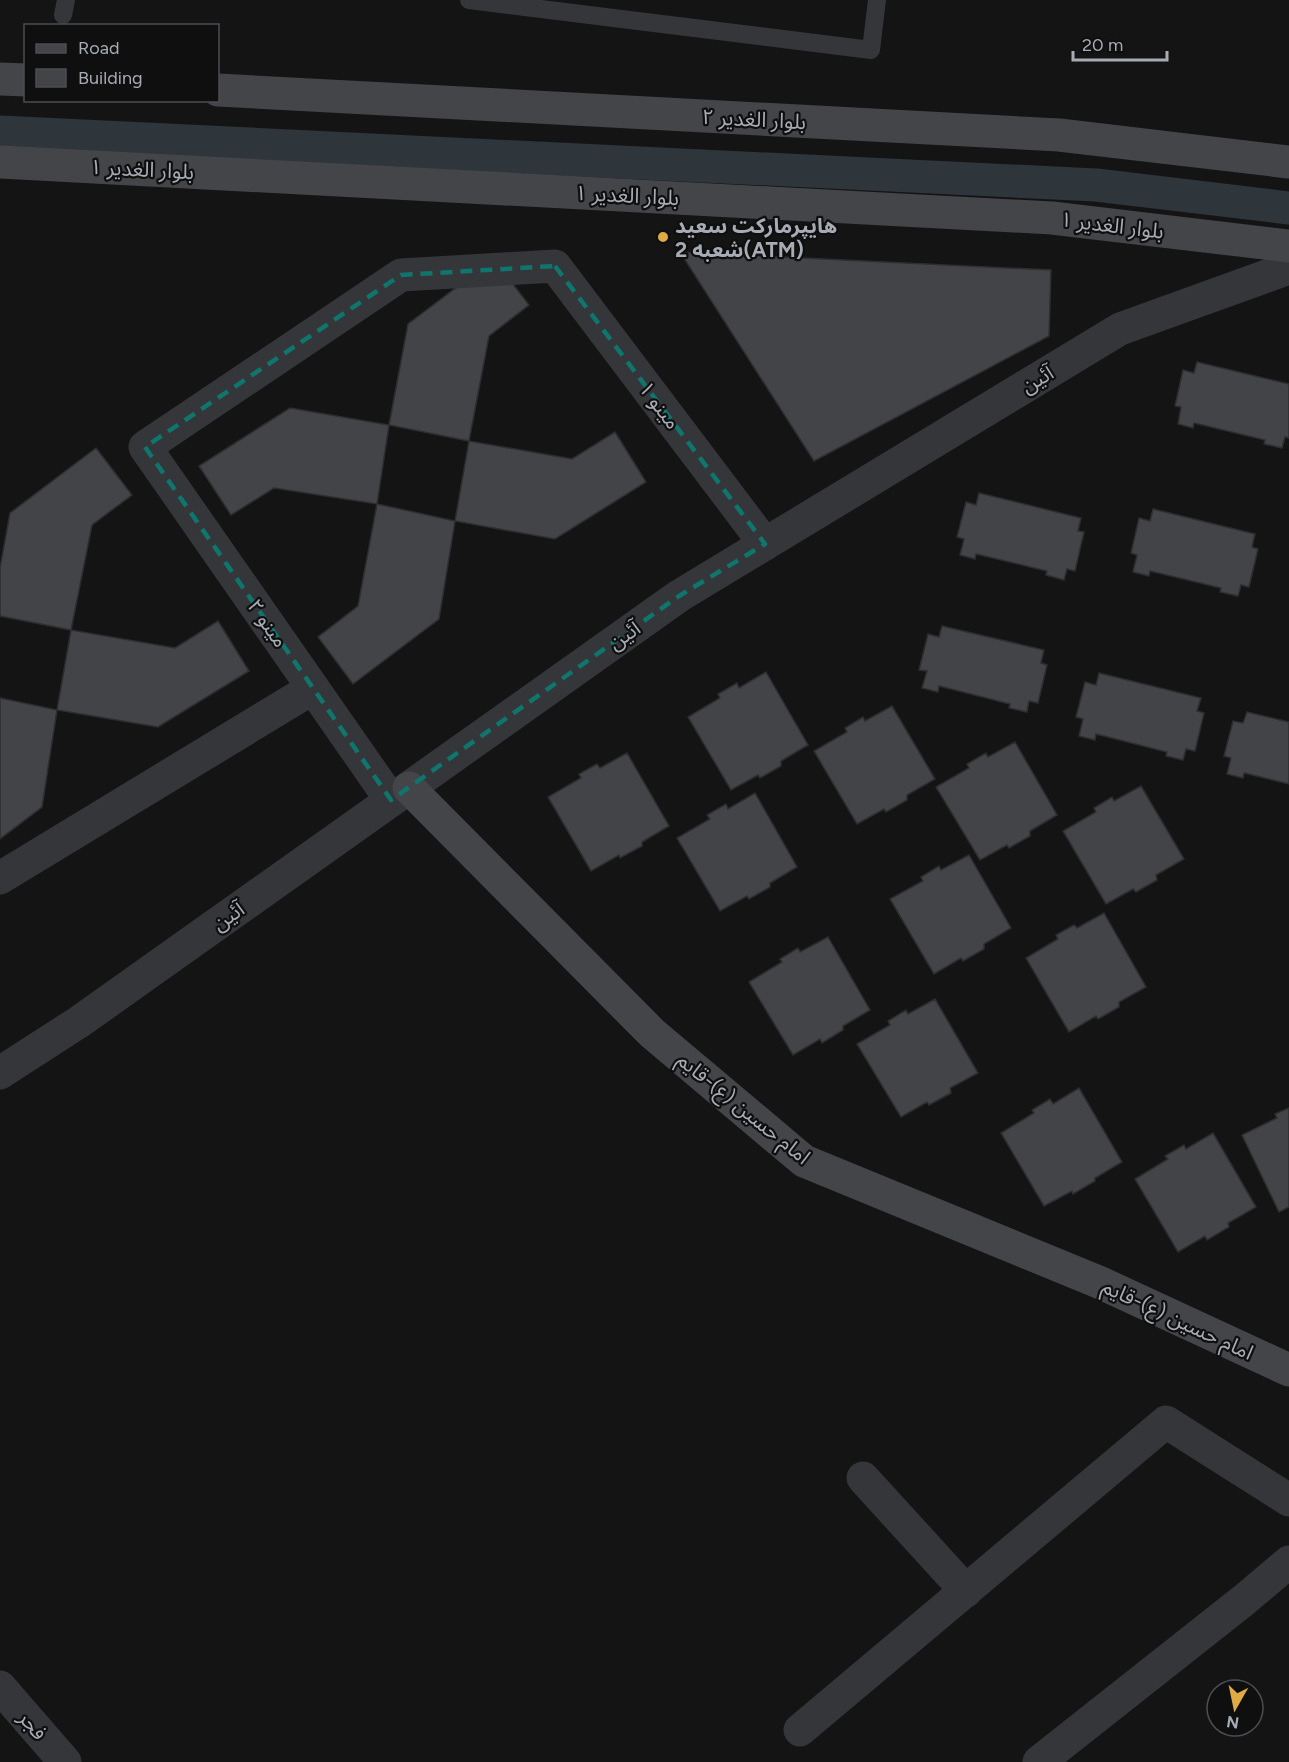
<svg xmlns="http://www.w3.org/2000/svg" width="1289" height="1762" viewBox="0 0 1289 1762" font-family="Figtree,'Noto Sans Arabic',sans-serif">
  <rect width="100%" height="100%" fill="#141415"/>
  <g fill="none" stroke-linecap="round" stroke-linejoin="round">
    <path stroke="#2e363c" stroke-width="33" d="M 0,132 L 1096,185 L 1289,208"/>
  </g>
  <g fill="#434448" stroke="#2e2e31" stroke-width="1.5">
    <path d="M 680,252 L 1051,270 L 1049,336 L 814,461 Z"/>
    <path d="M 494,259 L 529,305 L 489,336 L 469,441 L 389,425 L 408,324 Z"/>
    <path d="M 1197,362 L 1289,384 L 1289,438 L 1285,437 L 1282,448 L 1264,444 L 1265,440 L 1194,423 L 1193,428 L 1178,424 L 1181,407 L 1175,406 L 1183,370 L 1194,373 Z"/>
    <path d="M 290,408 L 389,425 L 377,504 L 274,488 L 231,515 L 199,466 Z"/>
    <path d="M 615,432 L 646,482 L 555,539 L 455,521 L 469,441 L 572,459 Z"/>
    <path d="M 96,448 L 132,495 L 92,525 L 71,630 L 0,616 L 0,568 L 10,513 Z"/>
    <path d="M 979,493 L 1081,518 L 1078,531 L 1084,532 L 1075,571 L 1067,569 L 1064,580 L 1046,575 L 1047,571 L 976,554 L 975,559 L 960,555 L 964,539 L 957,537 L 966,502 L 976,505 Z"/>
    <path d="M 377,504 L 455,521 L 439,619 L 353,684 L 318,637 L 358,606 Z"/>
    <path d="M 1153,509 L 1255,534 L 1252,547 L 1258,549 L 1249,587 L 1241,585 L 1238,596 L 1220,592 L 1221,588 L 1150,571 L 1149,576 L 1133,572 L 1137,555 L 1131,553 L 1139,518 L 1150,521 Z"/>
    <path d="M 218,621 L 249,671 L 158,727 L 57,710 L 71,630 L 175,648 Z"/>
    <path d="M 942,626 L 1044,650 L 1041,663 L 1047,665 L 1038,703 L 1029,701 L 1027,712 L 1009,708 L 1010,704 L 939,686 L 938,692 L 922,688 L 927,671 L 919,670 L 928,634 L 939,637 Z"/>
    <path d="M 766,672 L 808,745 L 781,761 L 781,766 L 760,778 L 758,775 L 731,790 L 688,717 L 720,698 L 718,694 L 737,683 L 739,688 Z"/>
    <path d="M 1099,673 L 1201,698 L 1197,711 L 1204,713 L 1195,751 L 1186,749 L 1183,760 L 1166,756 L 1167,752 L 1096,734 L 1095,740 L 1079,736 L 1083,719 L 1076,717 L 1085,682 L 1096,685 Z"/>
    <path d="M 0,698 L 57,710 L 42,807 L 0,839 Z"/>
    <path d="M 892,706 L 935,779 L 907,795 L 907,800 L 886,812 L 884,809 L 857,824 L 814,751 L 847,732 L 845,728 L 863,717 L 865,721 Z"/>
    <path d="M 1247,712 L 1289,722 L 1289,784 L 1244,773 L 1243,778 L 1227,774 L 1231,758 L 1224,756 L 1233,721 L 1243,723 Z"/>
    <path d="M 1015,742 L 1057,815 L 1030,831 L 1030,836 L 1009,848 L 1007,845 L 980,860 L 936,787 L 969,768 L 967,764 L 986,753 L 988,757 Z"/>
    <path d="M 627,753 L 669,826 L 642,842 L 642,846 L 620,858 L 619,855 L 591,871 L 548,797 L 581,778 L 579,774 L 597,764 L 600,768 Z"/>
    <path d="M 1141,786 L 1184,859 L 1156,875 L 1157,880 L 1136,892 L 1133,889 L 1106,904 L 1063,831 L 1096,812 L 1094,808 L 1112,797 L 1114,801 Z"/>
    <path d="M 755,793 L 797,867 L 770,883 L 770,887 L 749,899 L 747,896 L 720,911 L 677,838 L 710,819 L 707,815 L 726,804 L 728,809 Z"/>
    <path d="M 969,855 L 1011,928 L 984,944 L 984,949 L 963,961 L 961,958 L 934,974 L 890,899 L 923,881 L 921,877 L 939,866 L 941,870 Z"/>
    <path d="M 1104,913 L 1146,987 L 1119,1002 L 1119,1007 L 1098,1019 L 1096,1016 L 1069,1032 L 1026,958 L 1058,939 L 1056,935 L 1074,925 L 1077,928 Z"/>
    <path d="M 828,937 L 870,1010 L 843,1026 L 843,1030 L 822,1043 L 820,1039 L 793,1055 L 749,982 L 782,962 L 780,959 L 798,948 L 800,952 Z"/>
    <path d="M 935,999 L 978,1073 L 950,1088 L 951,1093 L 929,1105 L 927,1102 L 901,1117 L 857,1044 L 890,1025 L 888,1021 L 906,1010 L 908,1014 Z"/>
    <path d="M 1079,1088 L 1122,1162 L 1095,1178 L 1095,1181 L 1073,1194 L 1072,1191 L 1044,1206 L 1001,1133 L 1034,1113 L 1032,1110 L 1050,1099 L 1053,1104 Z"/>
    <path d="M 1289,1108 L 1289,1207 L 1279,1212 L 1242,1135 L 1277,1118 L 1275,1114 Z"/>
    <path d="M 1213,1133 L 1256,1207 L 1228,1223 L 1229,1227 L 1207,1240 L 1205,1236 L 1178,1252 L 1135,1179 L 1168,1159 L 1165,1156 L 1184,1145 L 1186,1149 Z"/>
  </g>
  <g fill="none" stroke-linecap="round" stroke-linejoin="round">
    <g stroke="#35363a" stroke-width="18">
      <path d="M 469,0 L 871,50 L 877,0"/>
      <path d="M 63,15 L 66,0"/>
    </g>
    <g stroke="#35363a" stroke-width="33">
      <path d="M 391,800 L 145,447 L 401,275 L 555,266 L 765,544"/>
      <path d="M 0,878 L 313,688"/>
      <path d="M 0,1073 L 79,1022 L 679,596 L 1120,329 L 1289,268"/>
      <path d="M 863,1478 L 966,1591"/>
      <path d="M 0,1687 L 65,1762"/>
      <path d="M 800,1730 L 1166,1422 L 1289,1500"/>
      <path d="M 1039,1762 L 1244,1600 L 1289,1562"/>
    </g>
    <g stroke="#434549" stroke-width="33">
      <path d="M 0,79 L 26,80"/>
      <path d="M 218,90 L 1059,135 L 1289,162"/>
      <path d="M 0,162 L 1052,218 L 1289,246"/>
      <path d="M 409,788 L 652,1033 L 804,1161 L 1101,1283 L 1289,1370"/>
    </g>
  </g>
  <path fill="none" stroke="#0f766e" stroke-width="4.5" stroke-dasharray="12 8" stroke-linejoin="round" d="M 555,266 L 765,544 L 679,596 L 391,800 L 145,447 L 401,275 Z"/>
  <circle fill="#dfab42" stroke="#0f0f10" stroke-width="2" cx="663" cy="237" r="6"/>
  <g text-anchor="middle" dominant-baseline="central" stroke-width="4.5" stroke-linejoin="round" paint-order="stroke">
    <g font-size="21" fill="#a7abb4" stroke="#0f0f10">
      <text transform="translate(754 119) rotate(3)">بلوار الغدیر ۲</text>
      <text transform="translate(142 169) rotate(3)">بلوار الغدیر ۱</text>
      <text transform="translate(627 195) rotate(3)">بلوار الغدیر ۱</text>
      <text transform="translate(1112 225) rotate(7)">بلوار الغدیر ۱</text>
      <text transform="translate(1037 379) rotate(-31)">آئین</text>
      <text transform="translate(660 405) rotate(53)">مینو ۱</text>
      <text transform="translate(268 623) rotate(55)">مینو ۲</text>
      <text transform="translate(624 635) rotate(-35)">آئین</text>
      <text transform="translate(228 916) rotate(-35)">آئین</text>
      <text transform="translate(744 1108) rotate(39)">امام حسین (ع)-قایم</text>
      <text transform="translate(1178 1319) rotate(25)">امام حسین (ع)-قایم</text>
      <text transform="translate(33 1725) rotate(49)">فجر</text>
    </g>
    <g font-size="21" font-weight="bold" fill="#a7abb4" stroke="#0f0f10" text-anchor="start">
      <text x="675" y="225">هایپرمارکت سعید<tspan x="675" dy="24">شعبه 2(ATM)</tspan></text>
    </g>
  </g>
  <rect x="24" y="24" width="195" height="78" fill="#0f0f10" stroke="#4c4d52" stroke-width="1.5"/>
  <rect x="36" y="44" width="30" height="9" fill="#434549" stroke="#4c4d52" stroke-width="1.5"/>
  <text x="78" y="54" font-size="18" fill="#a7abb4">Road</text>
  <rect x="36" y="69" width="30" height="18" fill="#434448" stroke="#4c4d52" stroke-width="1.5"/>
  <text x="78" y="84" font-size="18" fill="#a7abb4">Building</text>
  <g transform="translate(1235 1708) rotate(189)"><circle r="28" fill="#0f0f10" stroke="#4c4d52" stroke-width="1.5"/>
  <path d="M0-4.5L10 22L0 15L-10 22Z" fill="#dfab42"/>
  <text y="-9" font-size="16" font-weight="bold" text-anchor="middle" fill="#a7abb4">N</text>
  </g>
  <path d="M1073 51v9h94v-9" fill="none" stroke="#a7abb4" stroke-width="3"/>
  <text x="1082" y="51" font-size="18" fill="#a7abb4" stroke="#0f0f10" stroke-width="4.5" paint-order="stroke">20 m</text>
</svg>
